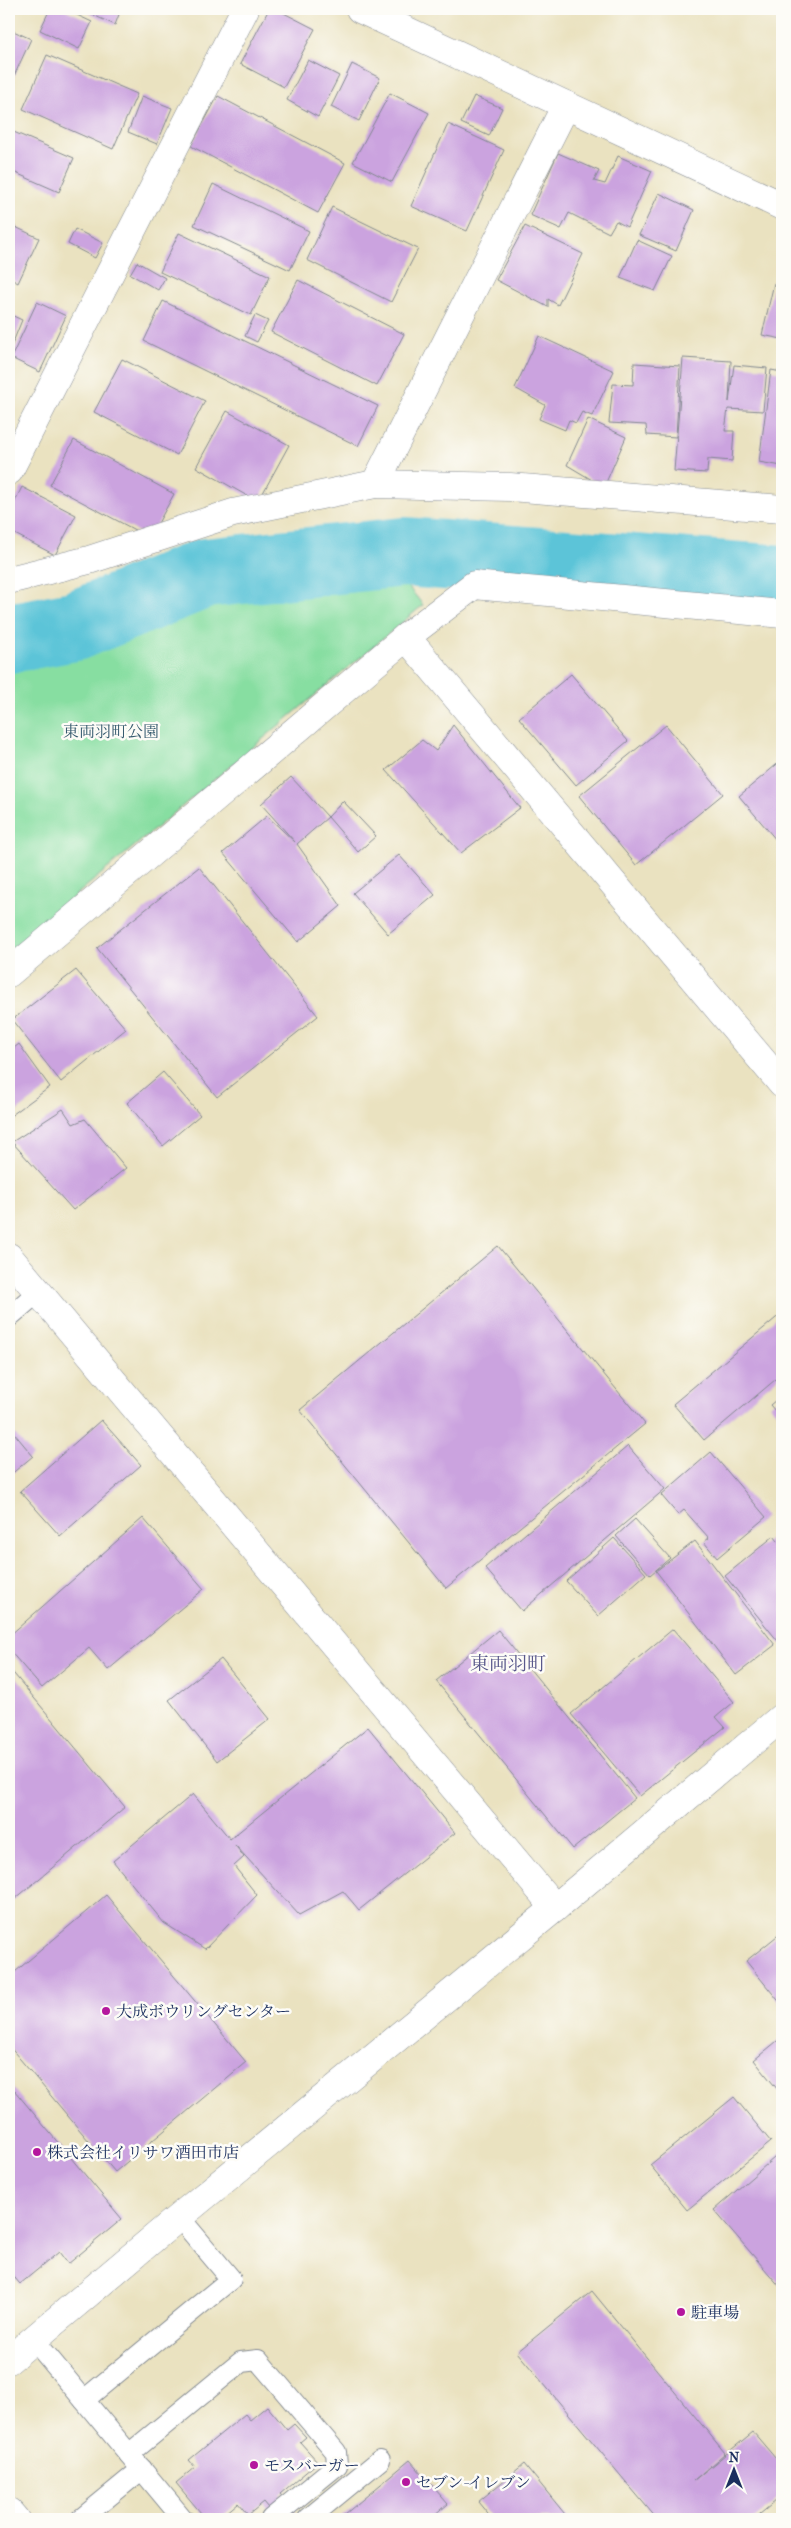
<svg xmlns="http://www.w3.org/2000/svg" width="791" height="2528" viewBox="0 0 791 2528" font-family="'IM FELL French Canon','Noto Serif JP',serif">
  <rect width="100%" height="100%" fill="#fdfcf7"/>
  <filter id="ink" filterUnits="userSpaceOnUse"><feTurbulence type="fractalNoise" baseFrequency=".02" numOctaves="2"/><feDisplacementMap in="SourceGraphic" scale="10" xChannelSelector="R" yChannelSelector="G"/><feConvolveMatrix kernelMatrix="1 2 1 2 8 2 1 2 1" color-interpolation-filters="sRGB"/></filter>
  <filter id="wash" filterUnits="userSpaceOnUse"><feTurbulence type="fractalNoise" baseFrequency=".0096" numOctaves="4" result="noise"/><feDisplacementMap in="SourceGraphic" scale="20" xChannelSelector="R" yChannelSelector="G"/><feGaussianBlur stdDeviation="1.12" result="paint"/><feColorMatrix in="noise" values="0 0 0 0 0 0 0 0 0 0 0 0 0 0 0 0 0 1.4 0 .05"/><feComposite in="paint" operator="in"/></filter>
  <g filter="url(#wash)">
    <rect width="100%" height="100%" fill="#eae2c0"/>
    <path fill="#87dea1" stroke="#518680" d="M 405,564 L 407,585 L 423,605 L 9,951 L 9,644 L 75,635 L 208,581 Z"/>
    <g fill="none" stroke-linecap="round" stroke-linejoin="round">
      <path stroke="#5bc4d8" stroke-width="70" d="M 9,638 L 74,626 L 205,573 L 404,552 L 782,580"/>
    </g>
    <g id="blocks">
      <g fill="#cba3df">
        <path d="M 50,9 L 64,9 L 92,22 L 79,49 L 40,30 Z"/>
        <path d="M 80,9 L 121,9 L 115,25 Z"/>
        <path d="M 269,9 L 276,9 L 315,29 L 284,87 L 240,64 Z"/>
        <path d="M 9,29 L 31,39 L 9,87 Z"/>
        <path d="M 47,55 L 137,94 L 113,149 L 23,109 Z"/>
        <path d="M 308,60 L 339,76 L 318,117 L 287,100 Z"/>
        <path d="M 352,64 L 380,78 L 359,121 L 331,107 Z"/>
        <path d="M 390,93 L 429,113 L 392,182 L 353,162 Z"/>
        <path d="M 142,96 L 172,108 L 157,144 L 128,132 Z"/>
        <path d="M 218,96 L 345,163 L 318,213 L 191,146 Z"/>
        <path d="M 474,96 L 502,108 L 489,136 L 461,123 Z"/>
        <path d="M 448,124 L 504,150 L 467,231 L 411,206 Z"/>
        <path d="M 9,130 L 74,158 L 59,192 L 9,170 Z"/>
        <path d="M 558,153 L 599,171 L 594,181 L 605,184 L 618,156 L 652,171 L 627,227 L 616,221 L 609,233 L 569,213 L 561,229 L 530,215 Z"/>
        <path d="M 213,184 L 309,231 L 290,270 L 194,225 Z"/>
        <path d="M 659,193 L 694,210 L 676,251 L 639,235 Z"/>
        <path d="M 332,207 L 418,249 L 391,302 L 307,260 Z"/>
        <path d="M 9,224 L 39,238 L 18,283 L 9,278 Z"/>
        <path d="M 525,226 L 583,254 L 558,305 L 548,299 L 548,307 L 496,280 Z"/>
        <path d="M 75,229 L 103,243 L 95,258 L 68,244 Z"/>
        <path d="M 179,233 L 270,276 L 251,315 L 160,272 Z"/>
        <path d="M 637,240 L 672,256 L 655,291 L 620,278 Z"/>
        <path d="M 137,262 L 165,278 L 158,290 L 130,274 Z"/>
        <path d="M 298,280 L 404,334 L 377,386 L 271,332 Z"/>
        <path d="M 774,283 L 782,284 L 782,339 L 762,335 Z"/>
        <path d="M 163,301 L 378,406 L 358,446 L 144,341 Z"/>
        <path d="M 37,302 L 66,316 L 40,372 L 11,358 Z"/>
        <path d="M 9,314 L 22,320 L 9,352 Z"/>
        <path d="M 255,315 L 268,321 L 257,342 L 245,336 Z"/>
        <path d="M 539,336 L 614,371 L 592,416 L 582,412 L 576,423 L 569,420 L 565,430 L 539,419 L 545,405 L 515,388 Z"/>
        <path d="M 683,358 L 731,361 L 729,402 L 734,365 L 767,368 L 763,411 L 728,409 L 725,431 L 734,431 L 732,461 L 708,459 L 707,473 L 674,471 Z"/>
        <path d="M 122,359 L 205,401 L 177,455 L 94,412 Z"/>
        <path d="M 634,363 L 680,366 L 676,437 L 647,435 L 646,425 L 609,423 L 613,384 L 633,385 Z"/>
        <path d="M 771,370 L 782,372 L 782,466 L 759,462 Z"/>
        <path d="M 227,411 L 289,445 L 258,502 L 196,467 Z"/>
        <path d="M 588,419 L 626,437 L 604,487 L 567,465 Z"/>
        <path d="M 74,440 L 174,494 L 150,538 L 50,485 Z"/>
        <path d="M 22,487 L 76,515 L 55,555 L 9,531 L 9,513 Z"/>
        <path d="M 571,674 L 628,741 L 576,785 L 519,718 Z"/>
        <path d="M 453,725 L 520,808 L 461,853 L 386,770 L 422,740 L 436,751 Z"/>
        <path d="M 666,725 L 723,794 L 636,865 L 579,796 Z"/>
        <path d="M 782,760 L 782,837 L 777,841 L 739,796 Z"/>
        <path d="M 291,777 L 328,817 L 297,844 L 341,906 L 298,942 L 223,853 L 267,816 L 295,842 L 261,804 Z"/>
        <path d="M 343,801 L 376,836 L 358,852 L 328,817 Z"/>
        <path d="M 399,855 L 435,895 L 388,934 L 353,893 Z"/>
        <path d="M 199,867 L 318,1016 L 217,1097 L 97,948 Z"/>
        <path d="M 76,970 L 126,1029 L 61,1082 L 12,1020 Z"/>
        <path d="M 19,1044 L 50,1087 L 9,1117 L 9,1052 Z"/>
        <path d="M 163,1072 L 200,1115 L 163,1146 L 127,1103 Z"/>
        <path d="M 63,1109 L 73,1124 L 85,1119 L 126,1168 L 73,1210 L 12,1142 Z"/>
        <path d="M 498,1246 L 645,1424 L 446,1588 L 300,1410 Z"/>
        <path d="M 782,1313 L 782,1374 L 704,1440 L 673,1404 Z"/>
        <path d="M 782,1395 L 782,1419 L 770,1405 Z"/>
        <path d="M 101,1420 L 141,1465 L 60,1536 L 20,1491 Z"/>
        <path d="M 9,1427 L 33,1456 L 9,1476 Z"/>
        <path d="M 628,1446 L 665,1489 L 522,1611 L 485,1568 Z"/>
        <path d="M 711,1452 L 766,1517 L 717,1558 L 704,1542 L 709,1538 L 684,1510 L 678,1515 L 661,1495 Z"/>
        <path d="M 143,1518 L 204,1589 L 108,1670 L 89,1648 L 42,1688 L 9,1650 L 9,1636 Z"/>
        <path d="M 635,1519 L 670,1558 L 650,1575 L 616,1536 Z"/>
        <path d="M 774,1536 L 782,1546 L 782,1646 L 725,1576 Z"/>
        <path d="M 614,1538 L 646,1574 L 598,1616 L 566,1581 Z"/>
        <path d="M 695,1541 L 775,1645 L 736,1675 L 656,1571 Z"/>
        <path d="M 673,1629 L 734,1702 L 716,1717 L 725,1727 L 640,1796 L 571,1714 Z"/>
        <path d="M 498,1630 L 635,1798 L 573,1849 L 436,1681 Z"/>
        <path d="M 221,1659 L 270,1719 L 217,1761 L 169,1700 Z"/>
        <path d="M 9,1668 L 125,1807 L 9,1904 Z"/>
        <path d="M 368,1727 L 455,1833 L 359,1910 L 343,1891 L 299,1915 L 235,1845 L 244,1857 L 234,1866 L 257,1895 L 205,1949 L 164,1923 L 113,1861 L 193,1794 L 230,1839 Z"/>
        <path d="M 106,1895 L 246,2062 L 115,2172 L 9,2046 L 9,1977 Z"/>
        <path d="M 782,1932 L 782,2005 L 746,1961 Z"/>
        <path d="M 782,2037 L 782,2095 L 754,2060 Z"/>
        <path d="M 9,2084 L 122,2219 L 68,2264 L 59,2252 L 20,2284 L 9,2271 Z"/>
        <path d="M 734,2097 L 771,2142 L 687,2210 L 650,2165 Z"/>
        <path d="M 782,2151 L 782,2289 L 714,2210 Z"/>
        <path d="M 592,2291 L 725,2453 L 693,2481 L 753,2432 L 782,2466 L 782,2496 L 754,2519 L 657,2519 L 517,2352 Z"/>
        <path d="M 267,2406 L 287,2430 L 294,2424 L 306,2437 L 300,2442 L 318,2462 L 280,2494 L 296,2512 L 288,2519 L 278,2519 L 264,2502 L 248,2515 L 238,2503 L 219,2519 L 206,2519 L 176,2483 L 195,2467 L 189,2460 L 245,2414 L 250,2420 Z"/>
        <path d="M 410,2460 L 448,2504 L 433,2517 L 435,2519 L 339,2519 Z"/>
        <path d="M 524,2464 L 569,2519 L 492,2519 L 478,2502 Z"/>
      </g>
    </g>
  </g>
  <g filter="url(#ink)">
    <use href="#blocks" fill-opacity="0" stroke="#82888f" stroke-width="1"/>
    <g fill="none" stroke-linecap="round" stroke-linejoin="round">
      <defs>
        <g id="lane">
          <path d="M 9,1317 L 38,1292"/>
          <path d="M 34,2340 L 183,2519"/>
          <path d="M 84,2400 L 231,2279 L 179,2217"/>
          <path d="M 129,2454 L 241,2362 L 258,2360 L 336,2452 L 337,2465 L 271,2519"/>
          <path d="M 81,2519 L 142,2469"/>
          <path d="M 308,2519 L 380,2460"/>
        </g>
        <g id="street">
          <path d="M 360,9 L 782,206"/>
          <path d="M 9,471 L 245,9"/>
          <path d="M 375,484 L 566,105"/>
          <path d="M 9,580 L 89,560 L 233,513 L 375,484 L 510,487 L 782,509"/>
        </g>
        <g id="secondary">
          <path d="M 406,637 L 782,1084"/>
          <path d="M 9,973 L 406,637 L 474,585 L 782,614"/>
          <path d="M 9,1257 L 555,1908"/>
          <path d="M 9,2360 L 179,2217 L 555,1908 L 782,1717"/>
          <path d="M 9,2512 L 15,2519"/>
        </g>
      </defs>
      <use href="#lane" stroke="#82888f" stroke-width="22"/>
      <use href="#street" stroke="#82888f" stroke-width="29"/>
      <use href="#secondary" stroke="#82888f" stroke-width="29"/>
      <use href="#lane" stroke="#fff" stroke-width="20"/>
      <use href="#street" stroke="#fff" stroke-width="28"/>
      <use href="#secondary" stroke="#fff" stroke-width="28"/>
    </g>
  </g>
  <g fill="#b5179e" stroke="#fdfcf7" stroke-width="2">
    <circle cx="106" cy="2011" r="5"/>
    <circle cx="37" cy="2152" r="5"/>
    <circle cx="681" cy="2312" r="5"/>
    <circle cx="254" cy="2465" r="5"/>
    <circle cx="406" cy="2482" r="5"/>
  </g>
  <g text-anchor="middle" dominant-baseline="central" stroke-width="5" stroke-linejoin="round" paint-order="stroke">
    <g font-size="16" fill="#365b6f" stroke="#fdfcf7">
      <text x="111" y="731">東両羽町公園</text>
    </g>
    <g font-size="16" fill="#1b2f5e" stroke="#fdfcf7" text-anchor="start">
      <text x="116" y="2011">大成ボウリングセンター</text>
      <text x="47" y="2152">株式会社イリサワ酒田市店</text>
      <text x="691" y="2312">駐車場</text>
      <text x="264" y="2465">モスバーガー</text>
      <text x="416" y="2482">セブン-イレブン</text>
    </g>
    <g font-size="19" fill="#59588b" stroke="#fdfcf7">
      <text x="508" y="1664">東両羽町</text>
    </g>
  </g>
  <rect width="791" height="2528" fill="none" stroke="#fdfcf7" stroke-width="30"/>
  <g transform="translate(734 2470)" stroke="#fdfcf7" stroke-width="4" paint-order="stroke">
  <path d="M0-4L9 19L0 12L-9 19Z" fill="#1b2f5e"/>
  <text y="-8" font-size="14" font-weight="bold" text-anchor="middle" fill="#1b2f5e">N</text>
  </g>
</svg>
